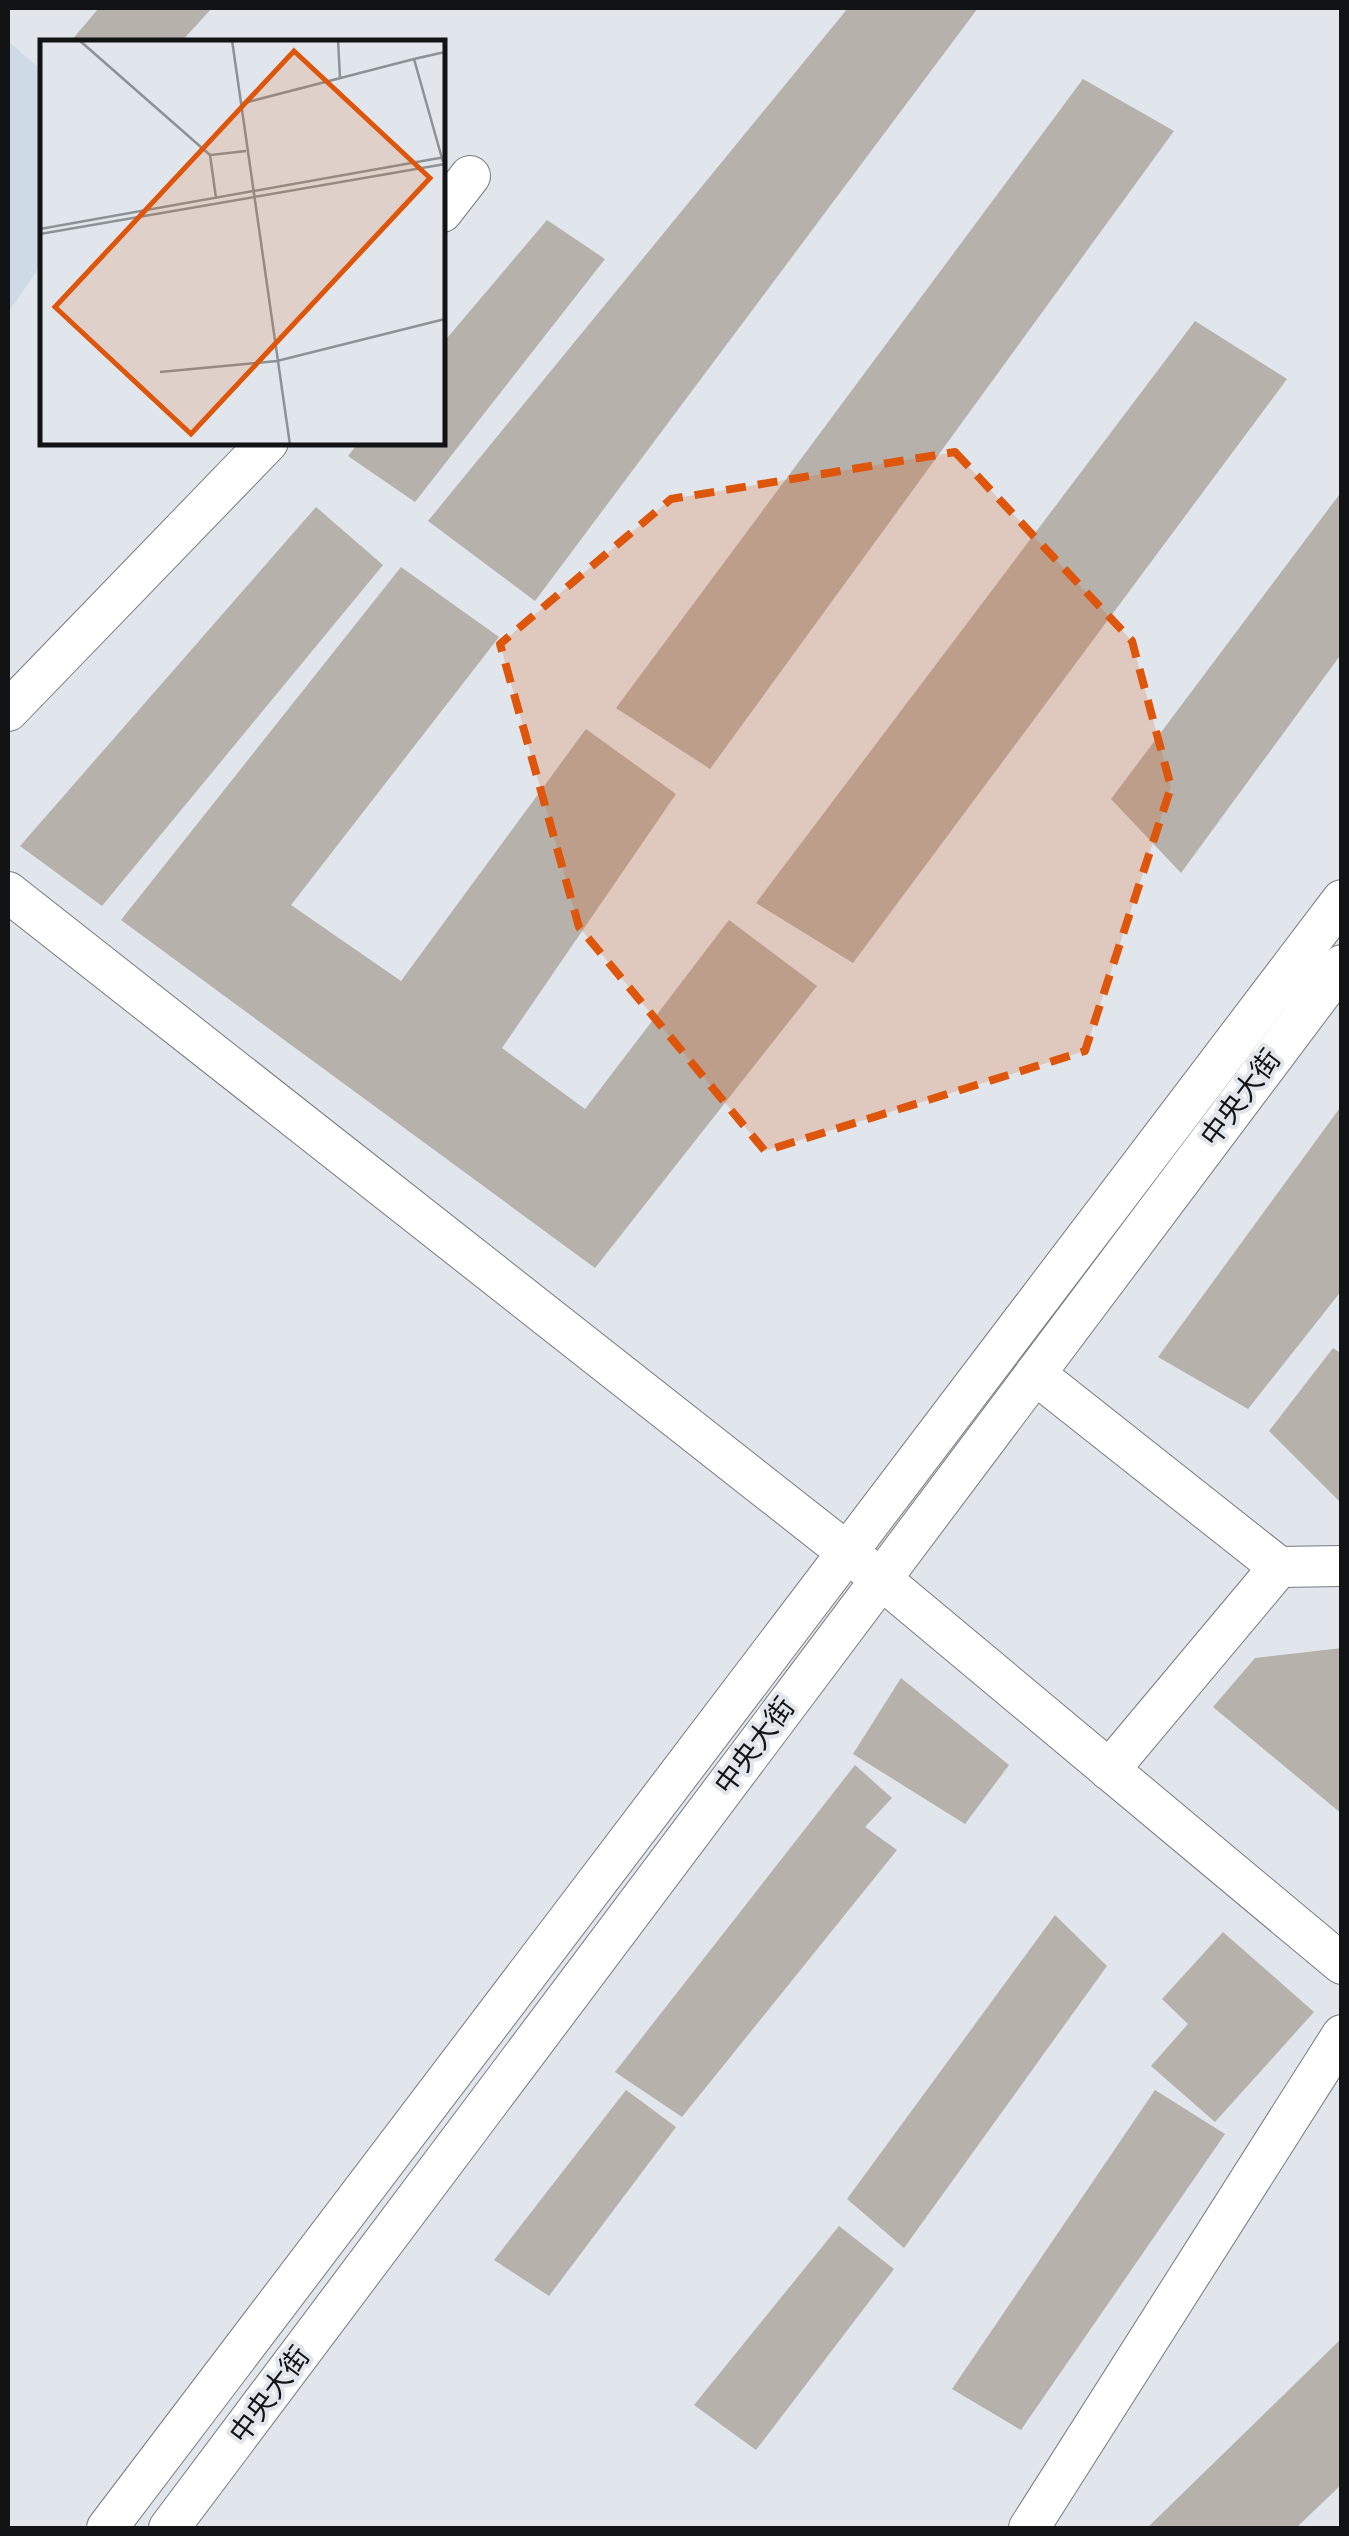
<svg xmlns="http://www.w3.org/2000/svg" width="1349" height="2536" viewBox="0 0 1349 2536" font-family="'Source Sans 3','Noto Sans SC',sans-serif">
  <rect width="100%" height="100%" fill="#e0e6eb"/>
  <path fill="#cedae5" d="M 8,41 L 42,71 L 42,263 L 8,313 Z"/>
  <g fill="#b6b1ab">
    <path d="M 99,8 L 212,8 L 181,42 L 70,42 Z"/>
    <path d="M 848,8 L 978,8 L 535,601 L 428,521 Z"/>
    <path d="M 1083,79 L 1174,131 L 710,769 L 616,708 Z"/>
    <path d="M 547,220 L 605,259 L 415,502 L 348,456 L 359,442 L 442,442 L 442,344 Z"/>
    <path d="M 1195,321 L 1287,379 L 853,963 L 756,903 Z"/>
    <path d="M 1342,491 L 1342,653 L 1181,873 L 1111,799 Z"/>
    <path d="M 316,507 L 383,565 L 102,906 L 20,846 Z"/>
    <path d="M 401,567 L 499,637 L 291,905 L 401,981 L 586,729 L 676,794 L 502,1048 L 585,1109 L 729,920 L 817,986 L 595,1268 L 121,920 Z"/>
    <path d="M 1342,1105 L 1342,1290 L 1248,1409 L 1158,1357 Z"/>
    <path d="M 1333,1348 L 1342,1354 L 1342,1504 L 1269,1431 Z"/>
    <path d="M 1342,1648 L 1342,1814 L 1213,1707 L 1255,1658 Z"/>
    <path d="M 901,1678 L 1009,1765 L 965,1824 L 853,1754 Z"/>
    <path d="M 855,1765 L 892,1798 L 865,1827 L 897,1850 L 682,2117 L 615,2072 Z"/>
    <path d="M 1055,1915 L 1107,1966 L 904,2248 L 847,2199 Z"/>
    <path d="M 1223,1932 L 1314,2012 L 1215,2122 L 1151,2066 L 1188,2024 L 1162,1999 Z"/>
    <path d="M 626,2090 L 676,2127 L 549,2296 L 494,2260 Z"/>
    <path d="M 1155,2090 L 1225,2134 L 1021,2430 L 952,2389 Z"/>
    <path d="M 839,2226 L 894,2269 L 756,2450 L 694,2405 Z"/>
    <path d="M 1342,2338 L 1342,2484 L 1296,2528 L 1147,2528 Z"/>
  </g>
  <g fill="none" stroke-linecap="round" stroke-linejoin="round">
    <defs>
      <g id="minor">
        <path d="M 442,212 L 470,176"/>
        <path d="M 8,711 L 268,442"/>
        <path d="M 8,892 L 881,1579 L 1342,1964"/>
        <path d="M 1035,1374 L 1279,1567 L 1109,1770"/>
        <path d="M 1279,1567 L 1342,1566"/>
        <path d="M 107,2528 L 1342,900"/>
        <path d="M 169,2528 L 1342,965"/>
        <path d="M 1029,2528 L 1342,2035"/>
      </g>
    </defs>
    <use href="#minor" stroke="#757b80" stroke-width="42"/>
    <use href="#minor" stroke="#fff" stroke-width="40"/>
  </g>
  <path fill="#dd560c" fill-opacity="0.2" stroke="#dd560c" stroke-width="8" stroke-dasharray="20 12" stroke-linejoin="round" d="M 955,452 L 1132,641 L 1171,787 L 1085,1051 L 765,1151 L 579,927 L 500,644 L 671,499 Z"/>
  <g text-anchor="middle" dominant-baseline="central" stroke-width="8" stroke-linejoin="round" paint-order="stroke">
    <g font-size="28" fill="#111315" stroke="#e0e6eb">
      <text transform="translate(1241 1098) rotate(-53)">中央大街</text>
      <text transform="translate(755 1746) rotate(-53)">中央大街</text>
      <text transform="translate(270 2395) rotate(-53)">中央大街</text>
    </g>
  </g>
  <g transform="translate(40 40)">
    <rect width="405" height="405" fill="#e0e6eb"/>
    <path fill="none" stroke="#8d9295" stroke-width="2.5" d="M 39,0 L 170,115M 192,0 L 250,405M 298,0 L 300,38M 200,64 L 374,19M 403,122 L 374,19 L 405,12M 176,158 L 170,115 L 206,111M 0,189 L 405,117M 0,194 L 405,124M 120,332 L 237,321 L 405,279"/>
    <path fill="#dd560c" fill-opacity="0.15" stroke="#dd560c" stroke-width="5" d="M 254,11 L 390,138 L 151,394 L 15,267 Z"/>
    <rect width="405" height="405" fill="none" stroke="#111315" stroke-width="5"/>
  </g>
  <rect width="1349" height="2536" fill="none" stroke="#111315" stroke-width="20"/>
</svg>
